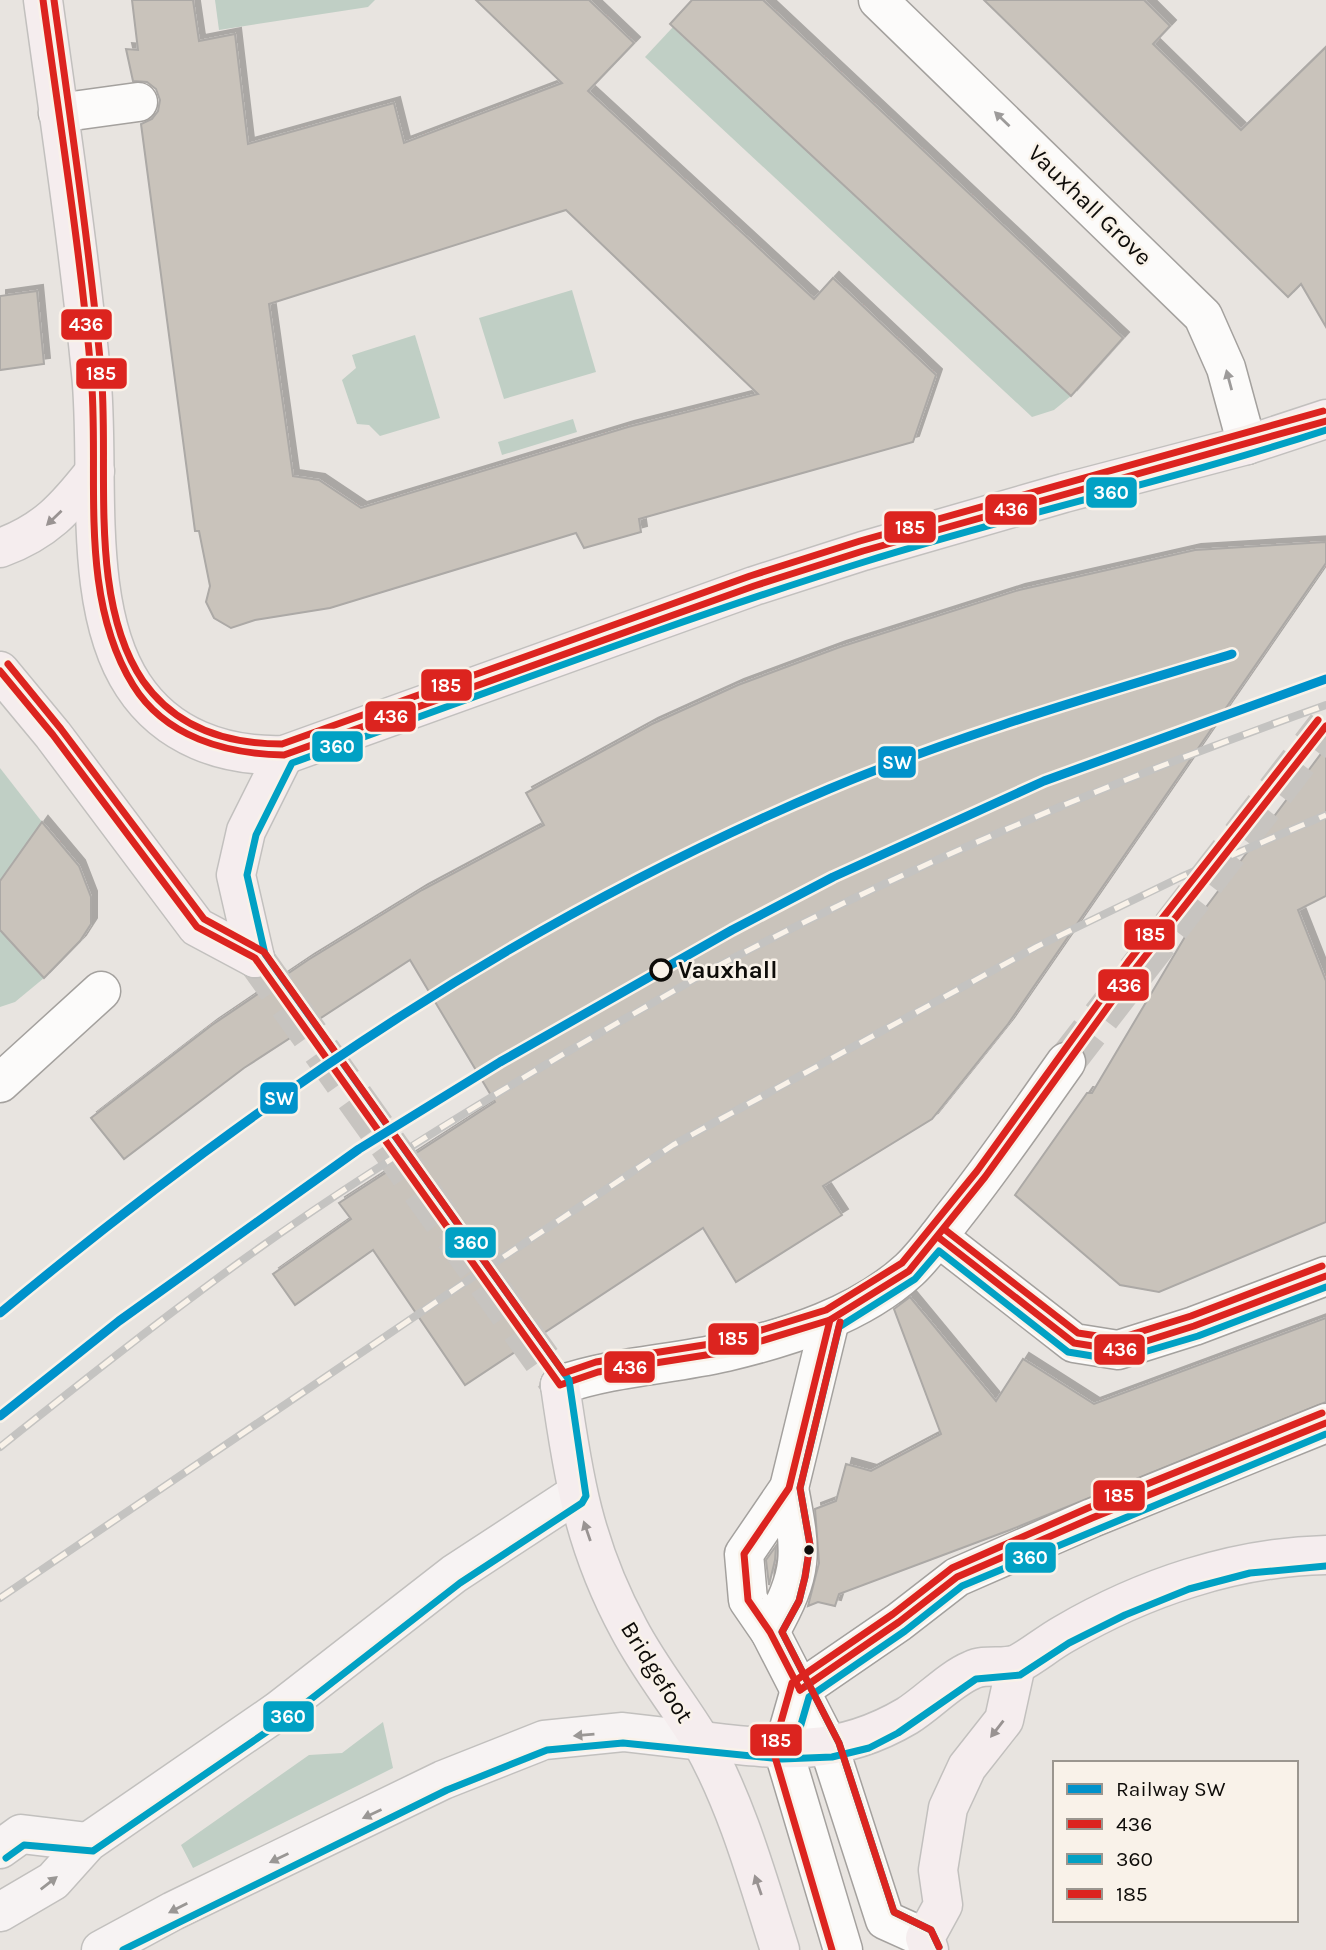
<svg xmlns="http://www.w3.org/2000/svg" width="1326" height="1950" viewBox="0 0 1326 1950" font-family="Karla,sans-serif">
  <defs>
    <filter id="shadow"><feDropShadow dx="6" dy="-6" stdDeviation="0" flood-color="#0004"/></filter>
  </defs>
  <rect width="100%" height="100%" fill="#e8e4e0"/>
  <g fill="#c0cfc5">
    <path d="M 215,0 L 375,0 L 368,7 L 219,30 Z"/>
    <path d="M 673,27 L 1071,396 L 1054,410 L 1032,417 L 645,57 Z"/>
    <path d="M 572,290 L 596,372 L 504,399 L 479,318 Z"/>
    <path d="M 415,335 L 440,418 L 380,436 L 369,425 L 357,424 L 342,380 L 356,368 L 352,355 Z"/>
    <path d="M 573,419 L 577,432 L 502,455 L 498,442 Z"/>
    <path d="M 0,768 L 42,822 L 0,881 Z"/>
    <path d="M 0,930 L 44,978 L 15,1002 L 0,1007 Z"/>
    <path d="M 383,1722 L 393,1768 L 193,1868 L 181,1845 L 309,1755 L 342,1753 Z"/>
  </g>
  <g fill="#c9c3bb" stroke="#aca9a6" stroke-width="2" fill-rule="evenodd" filter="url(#shadow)">
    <path d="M 132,0 L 193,0 L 199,41 L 235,34 L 248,144 L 394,103 L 404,143 L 562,83 L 476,0 L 589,0 L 634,43 L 588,91 L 814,299 L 833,278 L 936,375 L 913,442 L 639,519 L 641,532 L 584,548 L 576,533 L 330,608 L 255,620 L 231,628 L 214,618 L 206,602 L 210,586 L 199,531 L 195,531 L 141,124 L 152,119 L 158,111 L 160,100 L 156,89 L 147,82 L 133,81 L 126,49 L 138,50 ZM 566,210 L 758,394 L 628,427 L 361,508 L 319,480 L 293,476 L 269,304 Z"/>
    <path d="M 692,0 L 763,0 L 1123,338 L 1071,396 L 670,24 Z"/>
    <path d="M 984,0 L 1144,0 L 1170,26 L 1153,44 L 1241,130 L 1326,47 L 1326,327 L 1301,284 L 1288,297 Z"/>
    <path d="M 37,291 L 44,364 L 0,370 L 0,296 Z"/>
    <path d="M 1326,542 L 1326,563 L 1008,1024 L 932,1119 L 823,1186 L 842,1215 L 736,1282 L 703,1228 L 465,1385 L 373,1250 L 295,1305 L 273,1274 L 351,1219 L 339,1203 L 495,1102 L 410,960 L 244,1068 L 124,1159 L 91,1118 L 212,1025 L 308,960 L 422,890 L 544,825 L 526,793 L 652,724 L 738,685 L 840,647 L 1019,590 L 1195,550 Z"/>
    <path d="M 1326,747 L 1326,896 L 1298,910 L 1326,981 L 1326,1222 L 1159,1292 L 1120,1285 L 1015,1195 L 1087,1093 L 1092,1093 L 1189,930 Z"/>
    <path d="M 42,822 L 79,866 L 91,897 L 91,924 L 80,941 L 44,978 L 0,930 L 0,881 Z"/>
    <path d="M 910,1297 L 996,1401 L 1023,1359 L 1094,1404 L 1326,1318 L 1326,1402 L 1010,1530 L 839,1594 L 835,1606 L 818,1602 L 808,1606 L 819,1563 L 815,1509 L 836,1501 L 846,1464 L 871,1471 L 941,1434 L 894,1309 Z"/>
    <path d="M 776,1546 L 775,1560 L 769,1585 L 766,1560 Z"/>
  </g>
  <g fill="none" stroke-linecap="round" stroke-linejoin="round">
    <path stroke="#c7c4c0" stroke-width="38" stroke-dasharray="38 19" stroke-linecap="butt" d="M 1066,1062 L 1326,726"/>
    <path stroke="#c7c4c0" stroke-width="38" stroke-dasharray="38 19" stroke-linecap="butt" d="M 255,958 L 560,1385"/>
    <defs>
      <g id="minor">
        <path d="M 878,0 L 1203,316 L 1226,368 L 1247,445"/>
        <path d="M 58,113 L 138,102"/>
        <path d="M 0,1083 L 101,991"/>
        <path d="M 938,1237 L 1074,1343 L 1118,1350 L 1194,1326 L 1326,1276"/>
        <path d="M 830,1320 L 789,1488 L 744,1554 L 748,1600 L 770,1632 L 829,1747 L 885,1920 L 925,1938"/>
        <path d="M 560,1385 C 616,1366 669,1365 726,1352 C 789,1337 860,1315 909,1270 C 925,1255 939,1235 953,1217 C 993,1167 1029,1114 1066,1062"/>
        <path d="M 770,1632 C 804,1571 802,1555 789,1488"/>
        <path d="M 843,1950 L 783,1749 L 800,1690 L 899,1622 L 957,1577 L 1092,1518 L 1326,1423"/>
      </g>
      <g id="major">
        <path d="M 0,1849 L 21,1834 L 88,1842"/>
        <path d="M 0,1912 L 53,1881 L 88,1842 L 278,1711 L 454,1574 L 576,1494"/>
        <path d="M 101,1950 L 173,1911 L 443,1780 L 544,1740 L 623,1732 L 701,1741"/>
      </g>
      <g id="highway">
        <path d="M 43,0 C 60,124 79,249 91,373 C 101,467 80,605 133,685 C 167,737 224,757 284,755 L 754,586 L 863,551 L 1064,493 L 1247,445 L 1326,419"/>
        <path d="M 0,548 C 45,532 66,508 95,471"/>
        <path d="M 0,671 L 53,735 L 197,927 L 255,958"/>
        <path d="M 255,958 L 236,875 L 246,831 L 284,755"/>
        <path d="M 560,1385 C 573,1477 584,1546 629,1629 C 650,1669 678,1703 701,1741 C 737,1804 758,1881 780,1950"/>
        <path d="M 701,1741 C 779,1750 836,1758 907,1716 C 928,1703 950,1679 972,1670 C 986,1663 1005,1670 1019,1663 C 1034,1655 1048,1643 1064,1634 C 1143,1588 1234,1557 1326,1555"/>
        <path d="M 929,1950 L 925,1938 L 943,1905 L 938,1870 L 948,1808 L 967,1767 L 1004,1720 L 1016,1665"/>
      </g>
    </defs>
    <use href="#minor" stroke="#a4a19e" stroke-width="41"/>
    <use href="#major" stroke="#c2c0be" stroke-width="41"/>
    <use href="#highway" stroke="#c2c0be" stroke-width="41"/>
    <use href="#minor" stroke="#fcfbfa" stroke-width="38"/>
    <use href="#major" stroke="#f7f3f3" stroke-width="38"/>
    <use href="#highway" stroke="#f5edee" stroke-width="38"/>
    <defs>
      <g id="rail">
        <path d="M 0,1447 C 78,1385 156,1323 237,1264 C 361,1174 493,1094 626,1018 C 666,996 706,971 747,951 C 934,855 1128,775 1326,705"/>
        <path d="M 0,1598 L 461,1285 L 673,1145 L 1036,947 L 1181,877 L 1326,815"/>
      </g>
    </defs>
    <use href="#rail" stroke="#c4c3c1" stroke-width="8"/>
    <use href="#rail" stroke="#f9f2e9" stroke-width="5" stroke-dasharray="16" stroke-linecap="butt"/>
    <defs>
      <g id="bus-1">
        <path d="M 43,0 C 60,124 80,248 91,373 C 100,474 77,594 133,685 C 165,737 226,754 284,755 L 754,586 L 863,551 L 1326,421"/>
        <path d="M 0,671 L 53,735 L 197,927 L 255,958 L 560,1385 L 598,1372 L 725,1352 L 830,1320 L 909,1271 L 985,1177 L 1136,968 L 1326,726"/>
        <path d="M 938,1237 L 1074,1343 L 1118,1350 L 1194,1326 L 1326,1276"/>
        <path d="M 800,1690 L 899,1622 L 957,1577 L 1092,1518 L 1326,1423"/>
        <path d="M 800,1690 L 770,1632 L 748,1600 L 744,1554 L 789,1488 L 830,1320"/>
      </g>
      <g id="bus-2">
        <path d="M 793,1752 L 809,1697 L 905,1631 L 962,1586 L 1326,1434"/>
        <path d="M 6,1858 L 24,1845 L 93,1851 L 284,1720 L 460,1583 L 582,1503 L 586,1496 L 569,1380 L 265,954 L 247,875 L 256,835 L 292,763 C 482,695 671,622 864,562 C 1017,514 1174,480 1326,430"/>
        <path d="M 939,1947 L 931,1930 L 894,1912 L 839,1743 L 782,1632 L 799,1601 L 805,1577 L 810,1545 L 800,1488 L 839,1327 L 915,1279 L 939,1251 L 1068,1352 L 1117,1360 L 1198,1336 L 1326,1287"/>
        <path d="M 123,1950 L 447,1790 L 547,1750 L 623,1743 L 782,1759 L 832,1757 L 869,1748 L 898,1733 L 976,1679 L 1020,1675 L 1069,1643 L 1125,1615 L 1189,1589 L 1250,1573 L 1326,1566"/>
      </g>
      <g id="bus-3">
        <path d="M 54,0 C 71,123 89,246 101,369 C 110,464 87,599 143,681 C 176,728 228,744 282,744 L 750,576 L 860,541 L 1323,411"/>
        <path d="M 8,664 L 61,729 L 204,919 L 264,952 L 564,1373 L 596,1362 L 723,1342 L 826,1310 L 902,1263 L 977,1171 L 1128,962 L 1318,720"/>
        <path d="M 944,1229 L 1078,1333 L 1117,1339 L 1191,1316 L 1322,1266"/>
        <path d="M 840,1322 L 800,1488 L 810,1545 L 805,1577 L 799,1601 L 782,1632 L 839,1743 L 894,1912 L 931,1930 L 939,1947"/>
        <path d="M 832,1950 L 773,1750 L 792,1683 L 893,1614 L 952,1568 L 1088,1508 L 1322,1413"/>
      </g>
    </defs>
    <use href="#bus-1" stroke="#f9f2e9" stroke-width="12"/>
    <use href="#bus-2" stroke="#f9f2e9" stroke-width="12"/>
    <use href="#bus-3" stroke="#f9f2e9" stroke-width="12"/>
    <use href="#bus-1" stroke="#dc241f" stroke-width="7"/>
    <use href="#bus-2" stroke="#01a1c4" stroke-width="7"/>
    <use href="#bus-3" stroke="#dc241f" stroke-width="7"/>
    <defs>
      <g id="rail-1">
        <path d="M 0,1313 C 258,1099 519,920 829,789 C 960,734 1097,695 1232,654"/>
        <path d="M 0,1416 L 119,1321 L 359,1149 L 500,1062 L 732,930 L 833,877 L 1044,781 L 1326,679"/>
      </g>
    </defs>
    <use href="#rail-1" stroke="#f9f2e9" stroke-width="14"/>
    <use href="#rail-1" stroke="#0092cb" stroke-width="9"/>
  </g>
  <defs><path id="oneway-solid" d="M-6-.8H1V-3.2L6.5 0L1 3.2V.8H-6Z" transform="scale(1.75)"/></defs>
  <g fill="#9d9b9a">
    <use href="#oneway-solid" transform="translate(1002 119) rotate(-136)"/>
    <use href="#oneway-solid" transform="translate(1229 380) rotate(-105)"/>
  </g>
  <g fill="#999392">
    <use href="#oneway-solid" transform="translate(54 518) rotate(136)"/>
    <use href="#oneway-solid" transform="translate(587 1531) rotate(-109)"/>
    <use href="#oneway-solid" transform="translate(997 1729) rotate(128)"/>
    <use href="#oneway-solid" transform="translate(758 1885) rotate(-109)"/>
  </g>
  <g fill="#9a9795">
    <use href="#oneway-solid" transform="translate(584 1735) rotate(175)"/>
    <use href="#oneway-solid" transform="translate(372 1814) rotate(155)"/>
    <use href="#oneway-solid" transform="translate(279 1858) rotate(154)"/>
    <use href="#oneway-solid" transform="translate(49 1883) rotate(-38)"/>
    <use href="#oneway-solid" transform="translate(178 1908) rotate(153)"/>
  </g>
  <circle fill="#f9f2e9" stroke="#0e0c09" stroke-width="3.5" cx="661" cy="970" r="10"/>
  <circle fill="#0e0c09" stroke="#f9f2e9" stroke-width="2.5" cx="809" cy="1550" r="6"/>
  <g text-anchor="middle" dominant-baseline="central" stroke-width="5" stroke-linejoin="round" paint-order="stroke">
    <g font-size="24" fill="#0e0c09" stroke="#f9f2e9">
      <text transform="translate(1090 205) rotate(44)">Vauxhall Grove</text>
      <text transform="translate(657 1672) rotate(58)">Bridgefoot</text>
    </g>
    <g font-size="24" font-weight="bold" fill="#0e0c09" stroke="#f9f2e9" text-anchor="start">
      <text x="678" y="970">Vauxhall</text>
    </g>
  </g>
  <g stroke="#f9f2e9" stroke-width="2.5">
    <rect x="60" y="308" width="53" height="33" rx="7" fill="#dc241f"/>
    <rect x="75" y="357" width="53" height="33" rx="7" fill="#dc241f"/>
    <rect x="1085" y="476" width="53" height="33" rx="7" fill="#01a1c4"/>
    <rect x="984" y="493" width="54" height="33" rx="7" fill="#dc241f"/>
    <rect x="883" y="510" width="54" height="34" rx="7" fill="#dc241f"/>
    <rect x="420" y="668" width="53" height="34" rx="7" fill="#dc241f"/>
    <rect x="364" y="700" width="53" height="33" rx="7" fill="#dc241f"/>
    <rect x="311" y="730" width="53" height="33" rx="7" fill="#01a1c4"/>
    <rect x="877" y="745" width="40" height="34" rx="7" fill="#0092cb"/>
    <rect x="1123" y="918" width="53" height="33" rx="7" fill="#dc241f"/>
    <rect x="1097" y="968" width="53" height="34" rx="7" fill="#dc241f"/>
    <rect x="259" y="1081" width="40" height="34" rx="7" fill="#0092cb"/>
    <rect x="444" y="1226" width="53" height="33" rx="7" fill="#01a1c4"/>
    <rect x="707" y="1322" width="53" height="34" rx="7" fill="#dc241f"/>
    <rect x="1093" y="1333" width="53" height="33" rx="7" fill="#dc241f"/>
    <rect x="603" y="1350" width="53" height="34" rx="7" fill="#dc241f"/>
    <rect x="1092" y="1479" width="54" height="33" rx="7" fill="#dc241f"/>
    <rect x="1004" y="1541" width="53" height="33" rx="7" fill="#01a1c4"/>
    <rect x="262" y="1700" width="53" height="33" rx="7" fill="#01a1c4"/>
    <rect x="749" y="1723" width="54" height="34" rx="7" fill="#dc241f"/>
  </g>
  <g font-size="19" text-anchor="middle" font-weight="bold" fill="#fff">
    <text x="86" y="331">436</text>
    <text x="101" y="380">185</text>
    <text x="1111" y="499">360</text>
    <text x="1011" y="516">436</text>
    <text x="910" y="534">185</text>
    <text x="446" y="692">185</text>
    <text x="391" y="723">436</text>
    <text x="337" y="753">360</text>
    <text x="897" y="769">SW</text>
    <text x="1150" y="941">185</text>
    <text x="1124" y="992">436</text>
    <text x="279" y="1105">SW</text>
    <text x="471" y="1249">360</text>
    <text x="733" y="1345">185</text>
    <text x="1120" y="1356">436</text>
    <text x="630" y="1374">436</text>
    <text x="1119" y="1502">185</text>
    <text x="1030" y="1564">360</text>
    <text x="288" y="1723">360</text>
    <text x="776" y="1747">185</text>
  </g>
  <rect x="1053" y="1761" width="245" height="161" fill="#f9f2e9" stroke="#9b968f" stroke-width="2"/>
  <rect x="1067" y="1784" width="35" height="10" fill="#0092cb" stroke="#9b968f" stroke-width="2"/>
  <text x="1116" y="1796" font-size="21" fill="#0e0c09">Railway SW</text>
  <rect x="1067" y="1819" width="35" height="10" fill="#dc241f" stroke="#9b968f" stroke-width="2"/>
  <text x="1116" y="1831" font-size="21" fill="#0e0c09">436</text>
  <rect x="1067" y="1854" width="35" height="10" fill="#01a1c4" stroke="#9b968f" stroke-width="2"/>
  <text x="1116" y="1866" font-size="21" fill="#0e0c09">360</text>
  <rect x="1067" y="1889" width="35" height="10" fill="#dc241f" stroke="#9b968f" stroke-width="2"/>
  <text x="1116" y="1901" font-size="21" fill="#0e0c09">185</text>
</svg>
